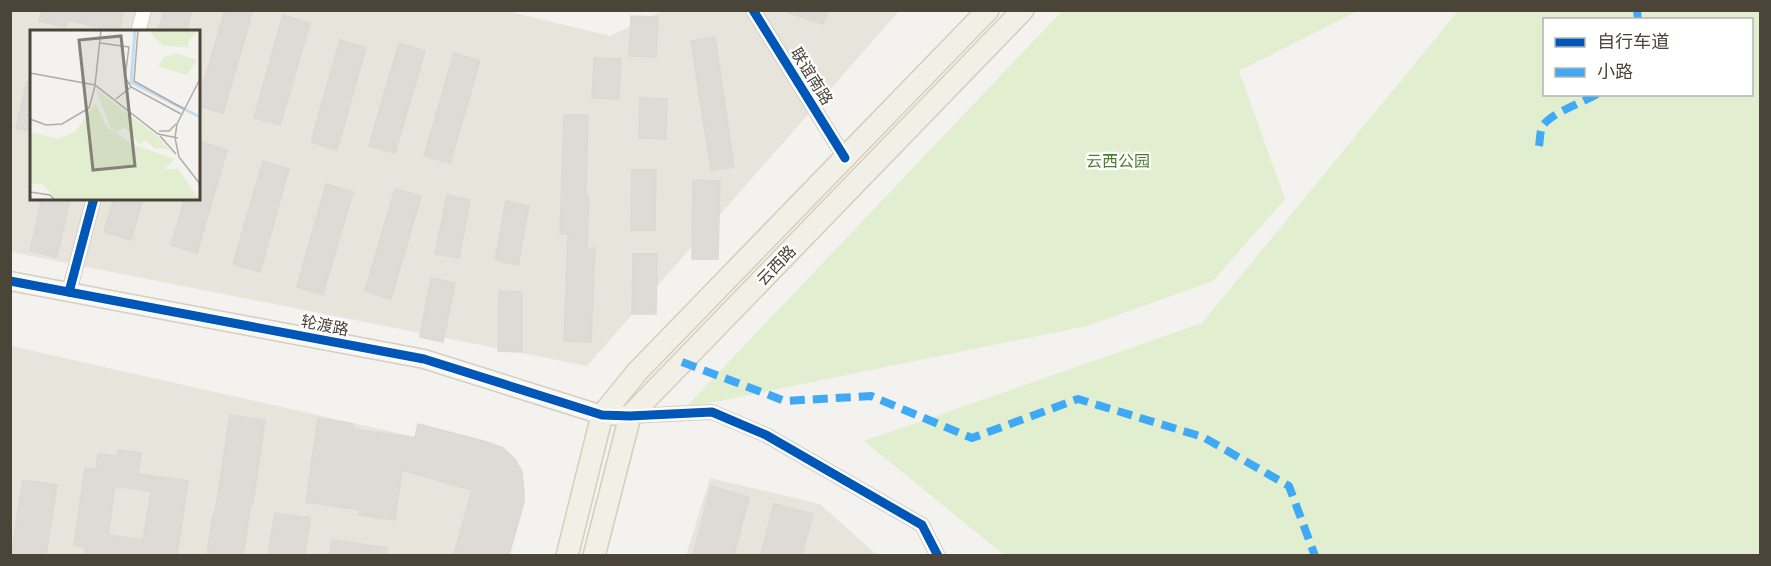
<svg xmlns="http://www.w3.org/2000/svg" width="1771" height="566" viewBox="0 0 1771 566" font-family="'Open Sans','Noto Sans SC',sans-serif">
  <rect width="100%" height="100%" fill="#f4f2ee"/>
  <g fill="#e7e4dc" fill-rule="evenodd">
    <path d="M 503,10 L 610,36 L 662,11 L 899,11 L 587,366 L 11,252 L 10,11 ZM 32,32 L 198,32 L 198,198 L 32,198 Z"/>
    <path d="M 11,346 L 491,454 L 462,555 L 11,556 Z"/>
    <path d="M 710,478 L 820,504 L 877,555 L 686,556 Z"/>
  </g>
  <g fill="#e1eecf" fill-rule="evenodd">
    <path d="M 1062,11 L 1358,11 L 1239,71 L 1285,199 L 1213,281 L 1087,326 L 685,408 Z"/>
    <path d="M 1458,11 L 1760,11 L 1760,555 L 1004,555 L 864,441 L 1202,323 ZM 1544,20 L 1752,20 L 1752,94 L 1544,94 Z"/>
  </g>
  <g fill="#dedbd6" stroke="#dcd9d4" stroke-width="1.5" fill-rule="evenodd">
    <path d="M 42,10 L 124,10 L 119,32 L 68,20 L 66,27 L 39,21 Z"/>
    <path d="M 164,10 L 192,10 L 186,32 L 158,32 Z"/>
    <path d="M 225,10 L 253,10 L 223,113 L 198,106 L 198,102 Z"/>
    <path d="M 790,10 L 828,10 L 823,24 L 789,13 Z"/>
    <path d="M 283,15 L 310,23 L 280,125 L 254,118 Z"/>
    <path d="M 631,16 L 658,17 L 656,57 L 629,56 Z"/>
    <path d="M 715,37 L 734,167 L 711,170 L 691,41 Z"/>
    <path d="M 340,40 L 366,48 L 337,150 L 311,142 Z"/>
    <path d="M 399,43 L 425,51 L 395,153 L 369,146 Z"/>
    <path d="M 454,53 L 480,61 L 450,163 L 424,156 Z"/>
    <path d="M 594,58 L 621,59 L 619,99 L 592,98 Z"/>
    <path d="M 27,82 L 32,83 L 32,132 L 16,128 Z"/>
    <path d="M 640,98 L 667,99 L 666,139 L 639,138 Z"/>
    <path d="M 564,115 L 588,115 L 586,195 L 589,196 L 587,248 L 595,248 L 591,342 L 564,341 L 568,234 L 560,234 Z"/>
    <path d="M 201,142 L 227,150 L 197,253 L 171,245 L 185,198 L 198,198 L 198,153 Z"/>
    <path d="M 263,161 L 289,169 L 260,272 L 233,264 Z"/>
    <path d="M 632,170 L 656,170 L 655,230 L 631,230 Z"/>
    <path d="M 693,180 L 720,181 L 718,259 L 692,259 Z"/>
    <path d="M 326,184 L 353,192 L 323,294 L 297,287 Z"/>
    <path d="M 395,189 L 421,196 L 391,299 L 365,291 Z"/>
    <path d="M 447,195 L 470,200 L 459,258 L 435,254 Z"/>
    <path d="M 42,198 L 70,198 L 57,257 L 30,251 Z"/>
    <path d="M 114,198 L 143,198 L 131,240 L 104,232 Z"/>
    <path d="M 506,201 L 529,206 L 518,265 L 495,260 Z"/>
    <path d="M 633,254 L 657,254 L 656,314 L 632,314 Z"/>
    <path d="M 431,278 L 455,283 L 443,342 L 420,337 Z"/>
    <path d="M 499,291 L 522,292 L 522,352 L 498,351 Z"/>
    <path d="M 230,415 L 265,420 L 253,503 L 251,503 L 243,555 L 207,555 L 213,514 L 215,514 Z"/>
    <path d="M 318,418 L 353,424 L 353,429 L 415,438 L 418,424 L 487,442 L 503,448 L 515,459 L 522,472 L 524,493 L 524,502 L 509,555 L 454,555 L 472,490 L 402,470 L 395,520 L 359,515 L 360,510 L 306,502 Z"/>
    <path d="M 118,450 L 141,453 L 138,474 L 188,481 L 177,555 L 84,555 L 85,547 L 74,545 L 85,468 L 96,469 L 98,454 L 117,456 ZM 115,486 L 151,491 L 143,540 L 108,535 Z"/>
    <path d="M 23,480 L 57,485 L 46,555 L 11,555 Z"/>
    <path d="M 711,486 L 749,497 L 734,555 L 693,555 Z"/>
    <path d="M 774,504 L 813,514 L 802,555 L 761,555 Z"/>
    <path d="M 275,513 L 310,518 L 305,555 L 268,555 Z"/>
    <path d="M 332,540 L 387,548 L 386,555 L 330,555 Z"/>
  </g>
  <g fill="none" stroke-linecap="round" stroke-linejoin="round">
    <defs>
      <g id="street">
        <path d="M 753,10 L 845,158"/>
        <path d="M 138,32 L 144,10"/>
        <path d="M 69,292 L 94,198"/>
        <path d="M 630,416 L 712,412 L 766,435 L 922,525 L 938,556"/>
      </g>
      <path id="secondary" d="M 10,281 L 424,359 L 602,415 L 630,416"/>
      <g id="primary">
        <path d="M 567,556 L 602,415 L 637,372 L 988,10"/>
        <path d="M 594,556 L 630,416 L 1023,10"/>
      </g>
    </defs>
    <use href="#street" stroke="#d2d0cb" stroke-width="16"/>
    <use href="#secondary" stroke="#d3cfc5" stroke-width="21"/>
    <use href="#primary" stroke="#d6cebb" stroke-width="24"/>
    <use href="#street" stroke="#fdfdfc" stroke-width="14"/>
    <use href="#secondary" stroke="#f7f6f1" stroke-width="18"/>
    <use href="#primary" stroke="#f2efe6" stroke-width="21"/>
    <g stroke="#3fa9f5" stroke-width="8" stroke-dasharray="15 8" stroke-linecap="butt">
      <path d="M 1637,10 L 1638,20"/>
      <path d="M 1539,146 C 1540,140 1540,132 1542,127 C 1550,113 1584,102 1597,94"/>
      <path d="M 682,362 L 785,401 L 871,396 L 972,438 L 1078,399 L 1203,437 L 1289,486 L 1315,556"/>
    </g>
    <defs>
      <g id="cycleway">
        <path d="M 753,10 L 845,158"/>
        <path d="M 10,281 L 424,359 L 602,415 L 630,416 L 712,412 L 766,435 L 922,525 L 938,556"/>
        <path d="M 69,292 L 94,198"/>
      </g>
    </defs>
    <use href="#cycleway" stroke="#fff" stroke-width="13"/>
    <use href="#cycleway" stroke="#0057b8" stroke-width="9"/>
  </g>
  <g text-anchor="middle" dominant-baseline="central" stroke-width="4.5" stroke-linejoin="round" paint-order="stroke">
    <g font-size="16" fill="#4b4439" stroke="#fff">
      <text transform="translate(812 76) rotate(58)">联谊南路</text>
      <text transform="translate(776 265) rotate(-46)">云西路</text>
      <text transform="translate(325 325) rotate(11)">轮渡路</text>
    </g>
    <g font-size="16" fill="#4a7f2a" stroke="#fff">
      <text x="1118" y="161">云西公园</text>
    </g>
  </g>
  <g transform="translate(30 30)">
    <rect width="170" height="170" fill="#f4f2ee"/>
    <path d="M 169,0 L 159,10 L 158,17 L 133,16 L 119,1 ZM 146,23 L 167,30 L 157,45 L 129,37 L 133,28 ZM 66,59 L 127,106 L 141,122 L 135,118 L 125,119 L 116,110 L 109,114 L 95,97 L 86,102 L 80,97 ZM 65,73 L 77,97 L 104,115 L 145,129 L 134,139 L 148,139 L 169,169 L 26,169 L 12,154 L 0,154 L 0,102 L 29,109 L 46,101 Z" fill="#e1eecf"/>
    <path fill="none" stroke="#c0ddf1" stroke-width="3" d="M 105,0 L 101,52 L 170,87"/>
    <path fill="none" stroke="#b0aca6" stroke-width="1.5" d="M 108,0 L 104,51 L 154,79M 70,13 L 99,17 L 95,47 L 101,57 L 151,84M 0,43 L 65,55 L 128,104 L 148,108M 170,49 L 147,94 L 145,108 L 149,127 L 170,154M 65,55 L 71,0M 86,69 L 101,57M 0,89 L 16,95 L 32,94 L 59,78 L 65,56M 129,101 L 139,101 L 146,94M 130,106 L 146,124M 0,162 L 20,165 L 24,169"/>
    <path fill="#868178" fill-opacity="0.15" stroke="#868178" stroke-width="3" d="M 91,6 L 105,136 L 63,140 L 49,10 Z"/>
    <rect width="170" height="170" fill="none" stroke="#4b4439" stroke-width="3"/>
  </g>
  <rect width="1771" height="566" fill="none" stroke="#4b4439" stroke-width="24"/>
  <rect x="1543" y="18" width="210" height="78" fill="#ffffff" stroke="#b7b4b0" stroke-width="1.5"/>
  <rect x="1555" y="38" width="30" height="9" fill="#0057b8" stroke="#b7b4b0" stroke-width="1.5"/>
  <text x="1597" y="48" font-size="18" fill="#4b4439">自行车道</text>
  <rect x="1555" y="68" width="30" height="9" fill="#3fa9f5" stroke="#b7b4b0" stroke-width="1.5"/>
  <text x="1597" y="78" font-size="18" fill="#4b4439">小路</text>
</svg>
